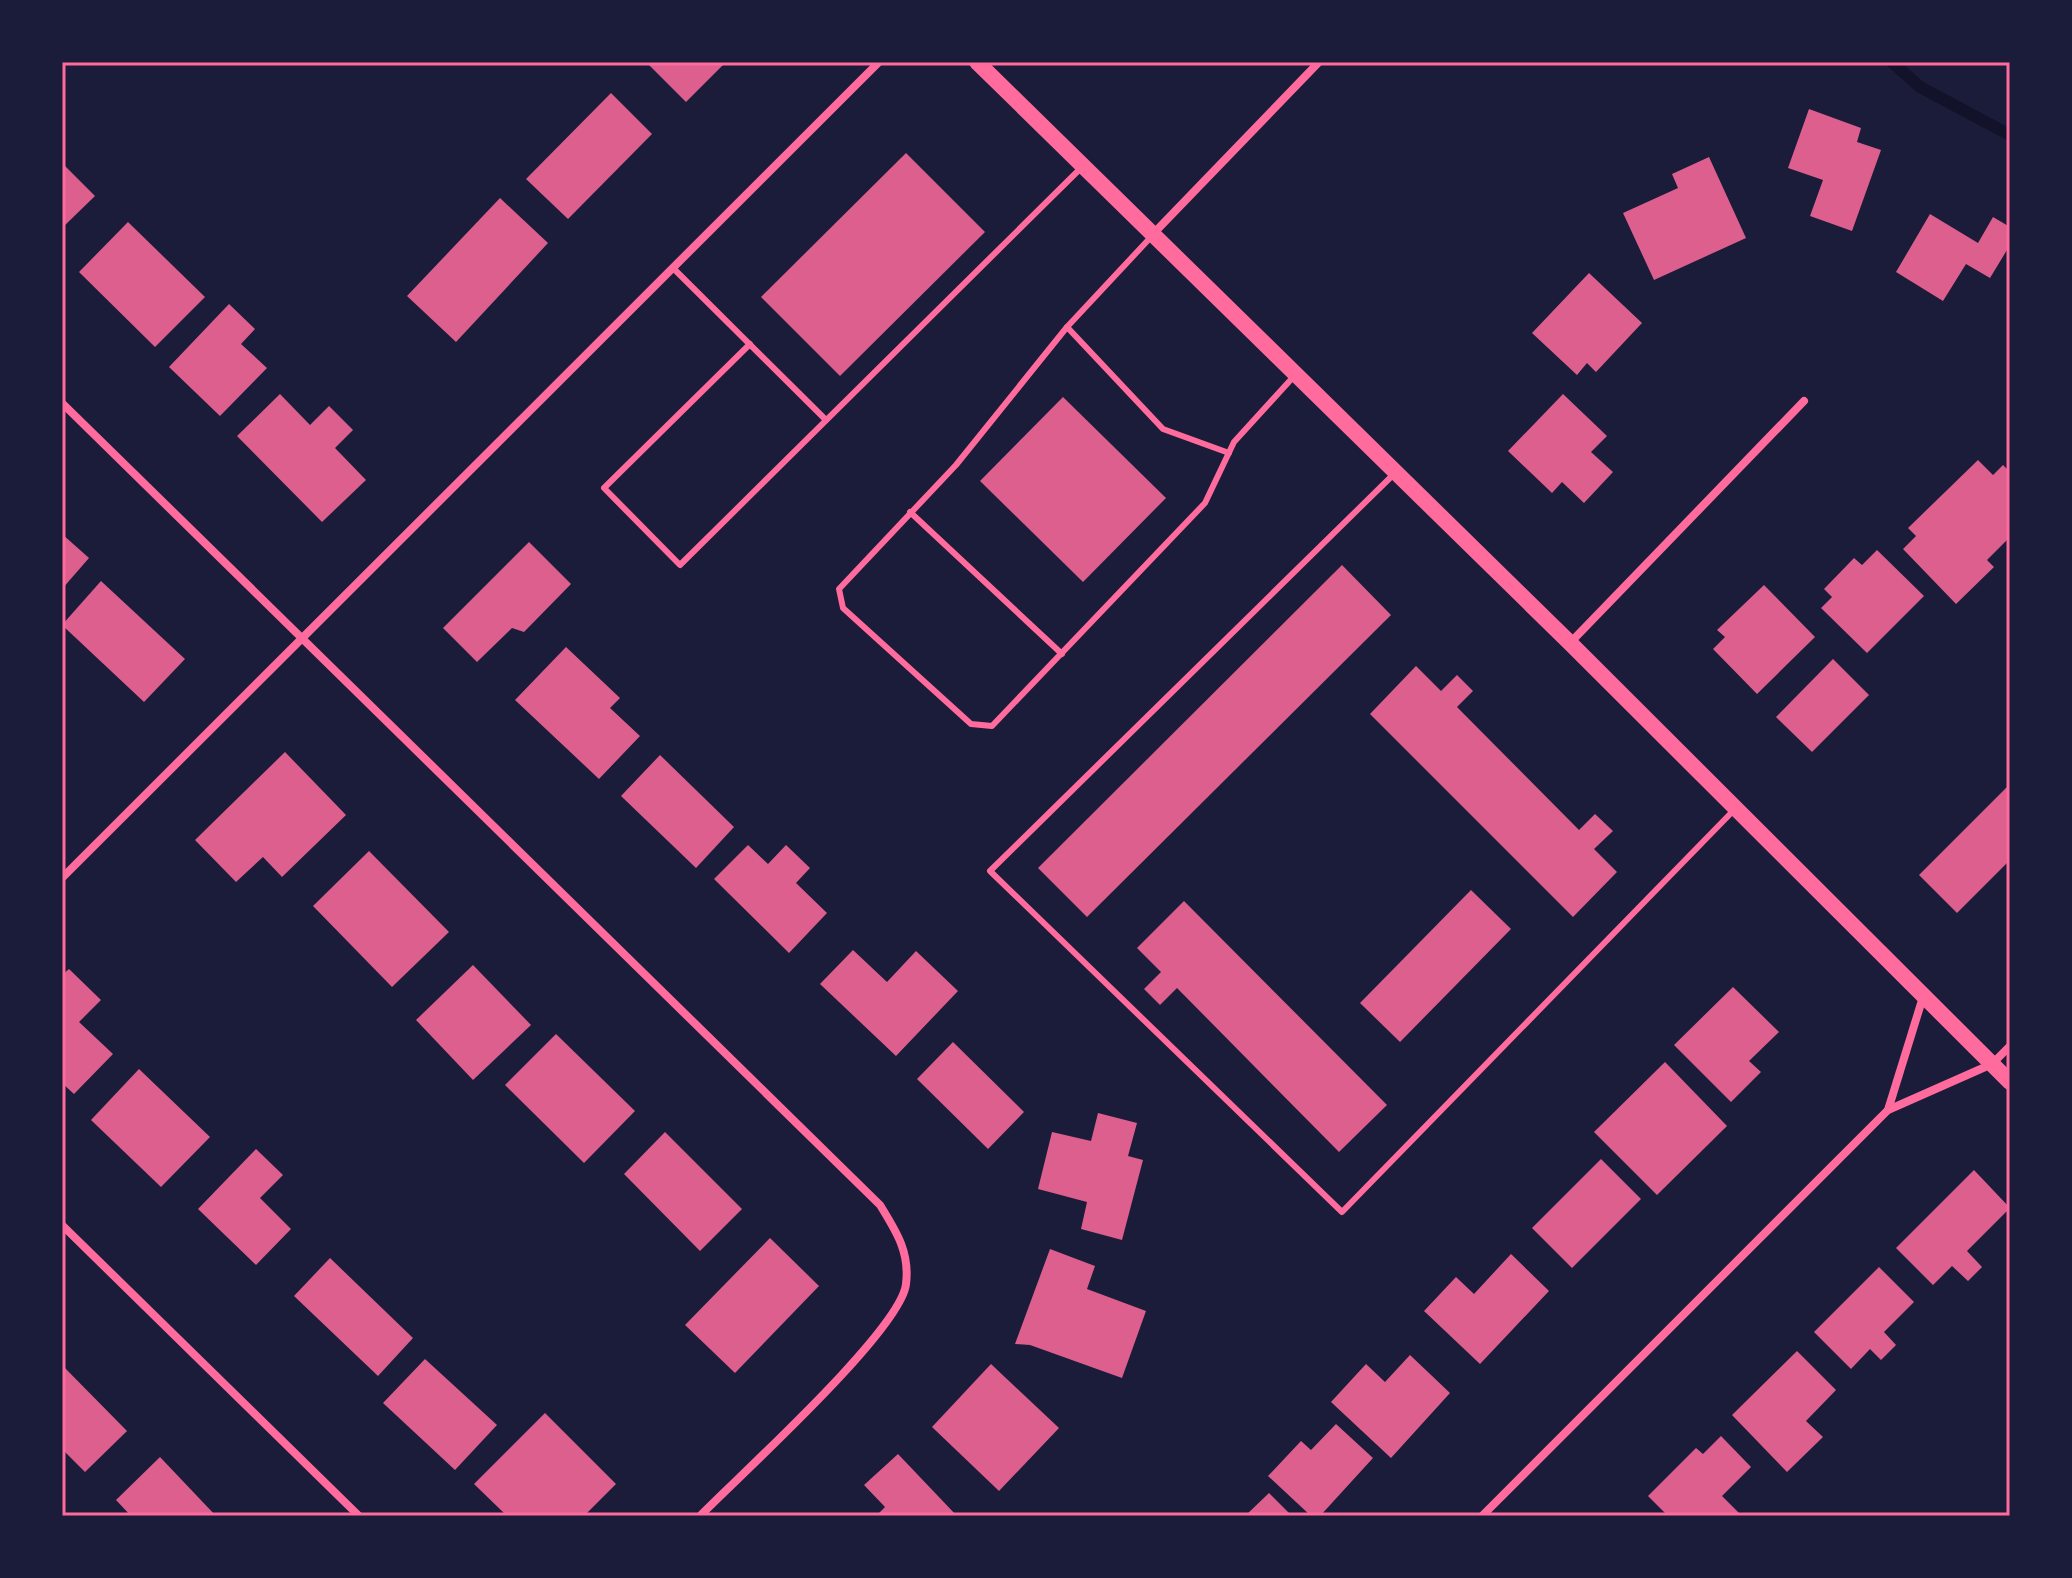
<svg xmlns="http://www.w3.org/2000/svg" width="2072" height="1578" viewBox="0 0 2072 1578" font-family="Rubik,sans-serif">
  <rect width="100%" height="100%" fill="#1b1b3a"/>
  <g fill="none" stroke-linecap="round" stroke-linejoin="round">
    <path stroke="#12122b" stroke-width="12" d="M 1892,62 L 1920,87 L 2010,135"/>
  </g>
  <g fill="#dd5f8e">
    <path d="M 646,62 L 726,62 L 686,102 Z"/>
    <path d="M 611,93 L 652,134 L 568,219 L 526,179 Z"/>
    <path d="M 1809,109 L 1861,128 L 1857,142 L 1881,150 L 1852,231 L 1810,216 L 1823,180 L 1788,168 Z"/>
    <path d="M 906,153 L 985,232 L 840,376 L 761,297 Z"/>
    <path d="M 1709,157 L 1746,238 L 1654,280 L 1623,213 L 1678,188 L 1672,174 Z"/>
    <path d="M 62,163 L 95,196 L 62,228 Z"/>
    <path d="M 500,198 L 548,243 L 456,342 L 407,296 Z"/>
    <path d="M 1930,214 L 1978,243 L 1993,217 L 2010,227 L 2010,245 L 1990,278 L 1966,264 L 1943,301 L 1896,272 Z"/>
    <path d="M 128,222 L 205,297 L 155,347 L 79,272 Z"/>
    <path d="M 1589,273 L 1642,323 L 1596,372 L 1587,363 L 1577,375 L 1532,333 Z"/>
    <path d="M 229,304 L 255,329 L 241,344 L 267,368 L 220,416 L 169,367 Z"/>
    <path d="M 280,394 L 310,425 L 329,406 L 353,430 L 335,448 L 366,480 L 322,522 L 237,436 Z"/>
    <path d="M 1563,394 L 1607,436 L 1591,452 L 1613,472 L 1584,503 L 1562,482 L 1552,493 L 1508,451 Z"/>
    <path d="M 1063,397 L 1166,498 L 1083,582 L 980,481 Z"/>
    <path d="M 1978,460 L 1993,475 L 2003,465 L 2010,472 L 2010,537 L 1987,560 L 1994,567 L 1956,604 L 1903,549 L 1916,536 L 1908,528 Z"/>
    <path d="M 62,534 L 89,558 L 62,589 Z"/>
    <path d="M 529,542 L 571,584 L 524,632 L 512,628 L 477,662 L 443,628 Z"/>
    <path d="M 1877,550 L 1924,596 L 1867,653 L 1821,608 L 1832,597 L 1824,589 L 1854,558 L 1862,565 Z"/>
    <path d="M 1342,565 L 1391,615 L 1087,917 L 1038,868 Z"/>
    <path d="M 101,581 L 185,659 L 144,702 L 62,625 Z"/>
    <path d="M 1764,585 L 1815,637 L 1757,694 L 1713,649 L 1725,637 L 1717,630 Z"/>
    <path d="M 566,647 L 620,698 L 610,708 L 640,736 L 599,779 L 515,700 Z"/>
    <path d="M 1833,659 L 1869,695 L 1812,752 L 1776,717 Z"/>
    <path d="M 1416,666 L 1441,691 L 1457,675 L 1473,691 L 1457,707 L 1579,830 L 1595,814 L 1613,831 L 1594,849 L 1617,872 L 1573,917 L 1370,714 Z"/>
    <path d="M 285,752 L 346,815 L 282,877 L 263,857 L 236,882 L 195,840 Z"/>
    <path d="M 660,755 L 734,827 L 696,868 L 621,796 Z"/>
    <path d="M 2010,784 L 2010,860 L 1957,913 L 1919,875 Z"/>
    <path d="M 748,845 L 768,864 L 786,845 L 810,868 L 796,883 L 827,913 L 789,953 L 714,879 Z"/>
    <path d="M 369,851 L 449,932 L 392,987 L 313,906 Z"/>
    <path d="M 1471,890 L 1511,929 L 1400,1042 L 1360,1003 Z"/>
    <path d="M 1184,901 L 1387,1105 L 1339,1152 L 1177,988 L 1160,1005 L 1144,989 L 1161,972 L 1137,948 Z"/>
    <path d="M 853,950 L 887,982 L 916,951 L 958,991 L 896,1056 L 820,984 Z"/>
    <path d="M 473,965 L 531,1025 L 473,1080 L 416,1020 Z"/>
    <path d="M 69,969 L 101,1000 L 79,1022 L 113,1054 L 74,1094 L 62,1083 L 62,975 Z"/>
    <path d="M 1733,987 L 1779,1032 L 1749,1061 L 1761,1072 L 1731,1102 L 1674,1045 Z"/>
    <path d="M 556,1034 L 635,1111 L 584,1163 L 505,1085 Z"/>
    <path d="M 953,1042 L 1024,1112 L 988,1149 L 917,1079 Z"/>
    <path d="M 1665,1062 L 1727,1126 L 1657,1195 L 1594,1132 Z"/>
    <path d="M 139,1069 L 210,1137 L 161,1187 L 91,1120 Z"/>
    <path d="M 1098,1113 L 1137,1123 L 1128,1156 L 1143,1160 L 1122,1240 L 1081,1229 L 1087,1202 L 1038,1189 L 1052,1132 L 1091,1141 Z"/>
    <path d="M 665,1132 L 742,1209 L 700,1251 L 624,1174 Z"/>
    <path d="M 256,1149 L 283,1175 L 260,1198 L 291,1229 L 256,1265 L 198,1209 Z"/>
    <path d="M 1601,1159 L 1641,1199 L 1572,1268 L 1532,1228 Z"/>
    <path d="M 1974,1170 L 2010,1208 L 1967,1251 L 1982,1267 L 1968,1281 L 1952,1266 L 1933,1285 L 1896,1248 Z"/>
    <path d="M 770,1238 L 819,1286 L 735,1373 L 685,1325 Z"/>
    <path d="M 1050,1249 L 1095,1266 L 1087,1289 L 1146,1311 L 1122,1378 L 1030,1345 L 1015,1344 Z"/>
    <path d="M 1511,1254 L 1549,1291 L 1480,1364 L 1424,1311 L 1456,1277 L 1474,1294 Z"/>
    <path d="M 330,1258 L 413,1338 L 378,1376 L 294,1296 Z"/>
    <path d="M 1879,1267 L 1914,1302 L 1884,1332 L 1896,1345 L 1881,1360 L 1870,1349 L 1851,1369 L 1814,1332 Z"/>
    <path d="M 1797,1351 L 1836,1390 L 1806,1421 L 1823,1437 L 1787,1472 L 1732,1415 Z"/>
    <path d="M 1410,1355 L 1450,1393 L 1391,1458 L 1331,1402 L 1366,1364 L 1385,1382 Z"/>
    <path d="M 425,1359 L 497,1425 L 455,1470 L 383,1403 Z"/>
    <path d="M 991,1364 L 1059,1428 L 999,1491 L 932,1427 Z"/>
    <path d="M 62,1365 L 127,1431 L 85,1472 L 62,1449 Z"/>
    <path d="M 545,1413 L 616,1484 L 584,1516 L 507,1516 L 474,1484 Z"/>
    <path d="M 1336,1424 L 1373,1458 L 1320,1516 L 1311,1516 L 1268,1476 L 1301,1441 L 1311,1450 Z"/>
    <path d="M 1721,1436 L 1751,1467 L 1722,1496 L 1740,1514 L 1668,1516 L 1648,1496 L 1696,1448 L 1703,1454 Z"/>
    <path d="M 898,1454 L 957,1516 L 876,1516 L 885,1507 L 864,1485 Z"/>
    <path d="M 160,1457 L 216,1516 L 131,1516 L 116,1500 Z"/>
    <path d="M 1269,1493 L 1292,1516 L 1245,1516 Z"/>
  </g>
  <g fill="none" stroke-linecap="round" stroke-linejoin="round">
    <g stroke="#ff6b9d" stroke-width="6">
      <path d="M 1151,237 L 1067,327 L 956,465 L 839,589 L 843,608 L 971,724 L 992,726 L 1205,503 L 1234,442 L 1296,374"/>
      <path d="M 673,268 L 826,420"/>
      <path d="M 1067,327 L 1163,429 L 1229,453"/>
      <path d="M 750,344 L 604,488 L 680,565 L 1082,167"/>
      <path d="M 1396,472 L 990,871 L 1342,1212 L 1734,810"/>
      <path d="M 910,512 L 1062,654"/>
    </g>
    <g stroke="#ff6b9d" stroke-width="8">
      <path d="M 1153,234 L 1319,62"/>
      <path d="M 62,403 L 880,1205 C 896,1231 910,1252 906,1284 C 901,1330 739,1476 700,1516"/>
      <path d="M 1570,643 L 1804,401"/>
      <path d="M 62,878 L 879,62"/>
      <path d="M 1888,1110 L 1923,997"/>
      <path d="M 62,1225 L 359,1516"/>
      <path d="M 1482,1516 L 1888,1110 L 1992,1064 L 2010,1046"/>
    </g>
    <path stroke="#ff6b9d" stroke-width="16" d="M 977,62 L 1570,643 L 2010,1082"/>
  </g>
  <rect width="2072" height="1578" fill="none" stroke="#1b1b3a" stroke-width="128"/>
  <rect x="64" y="64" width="1944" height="1450" fill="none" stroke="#ff6b9d" stroke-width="3"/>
</svg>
